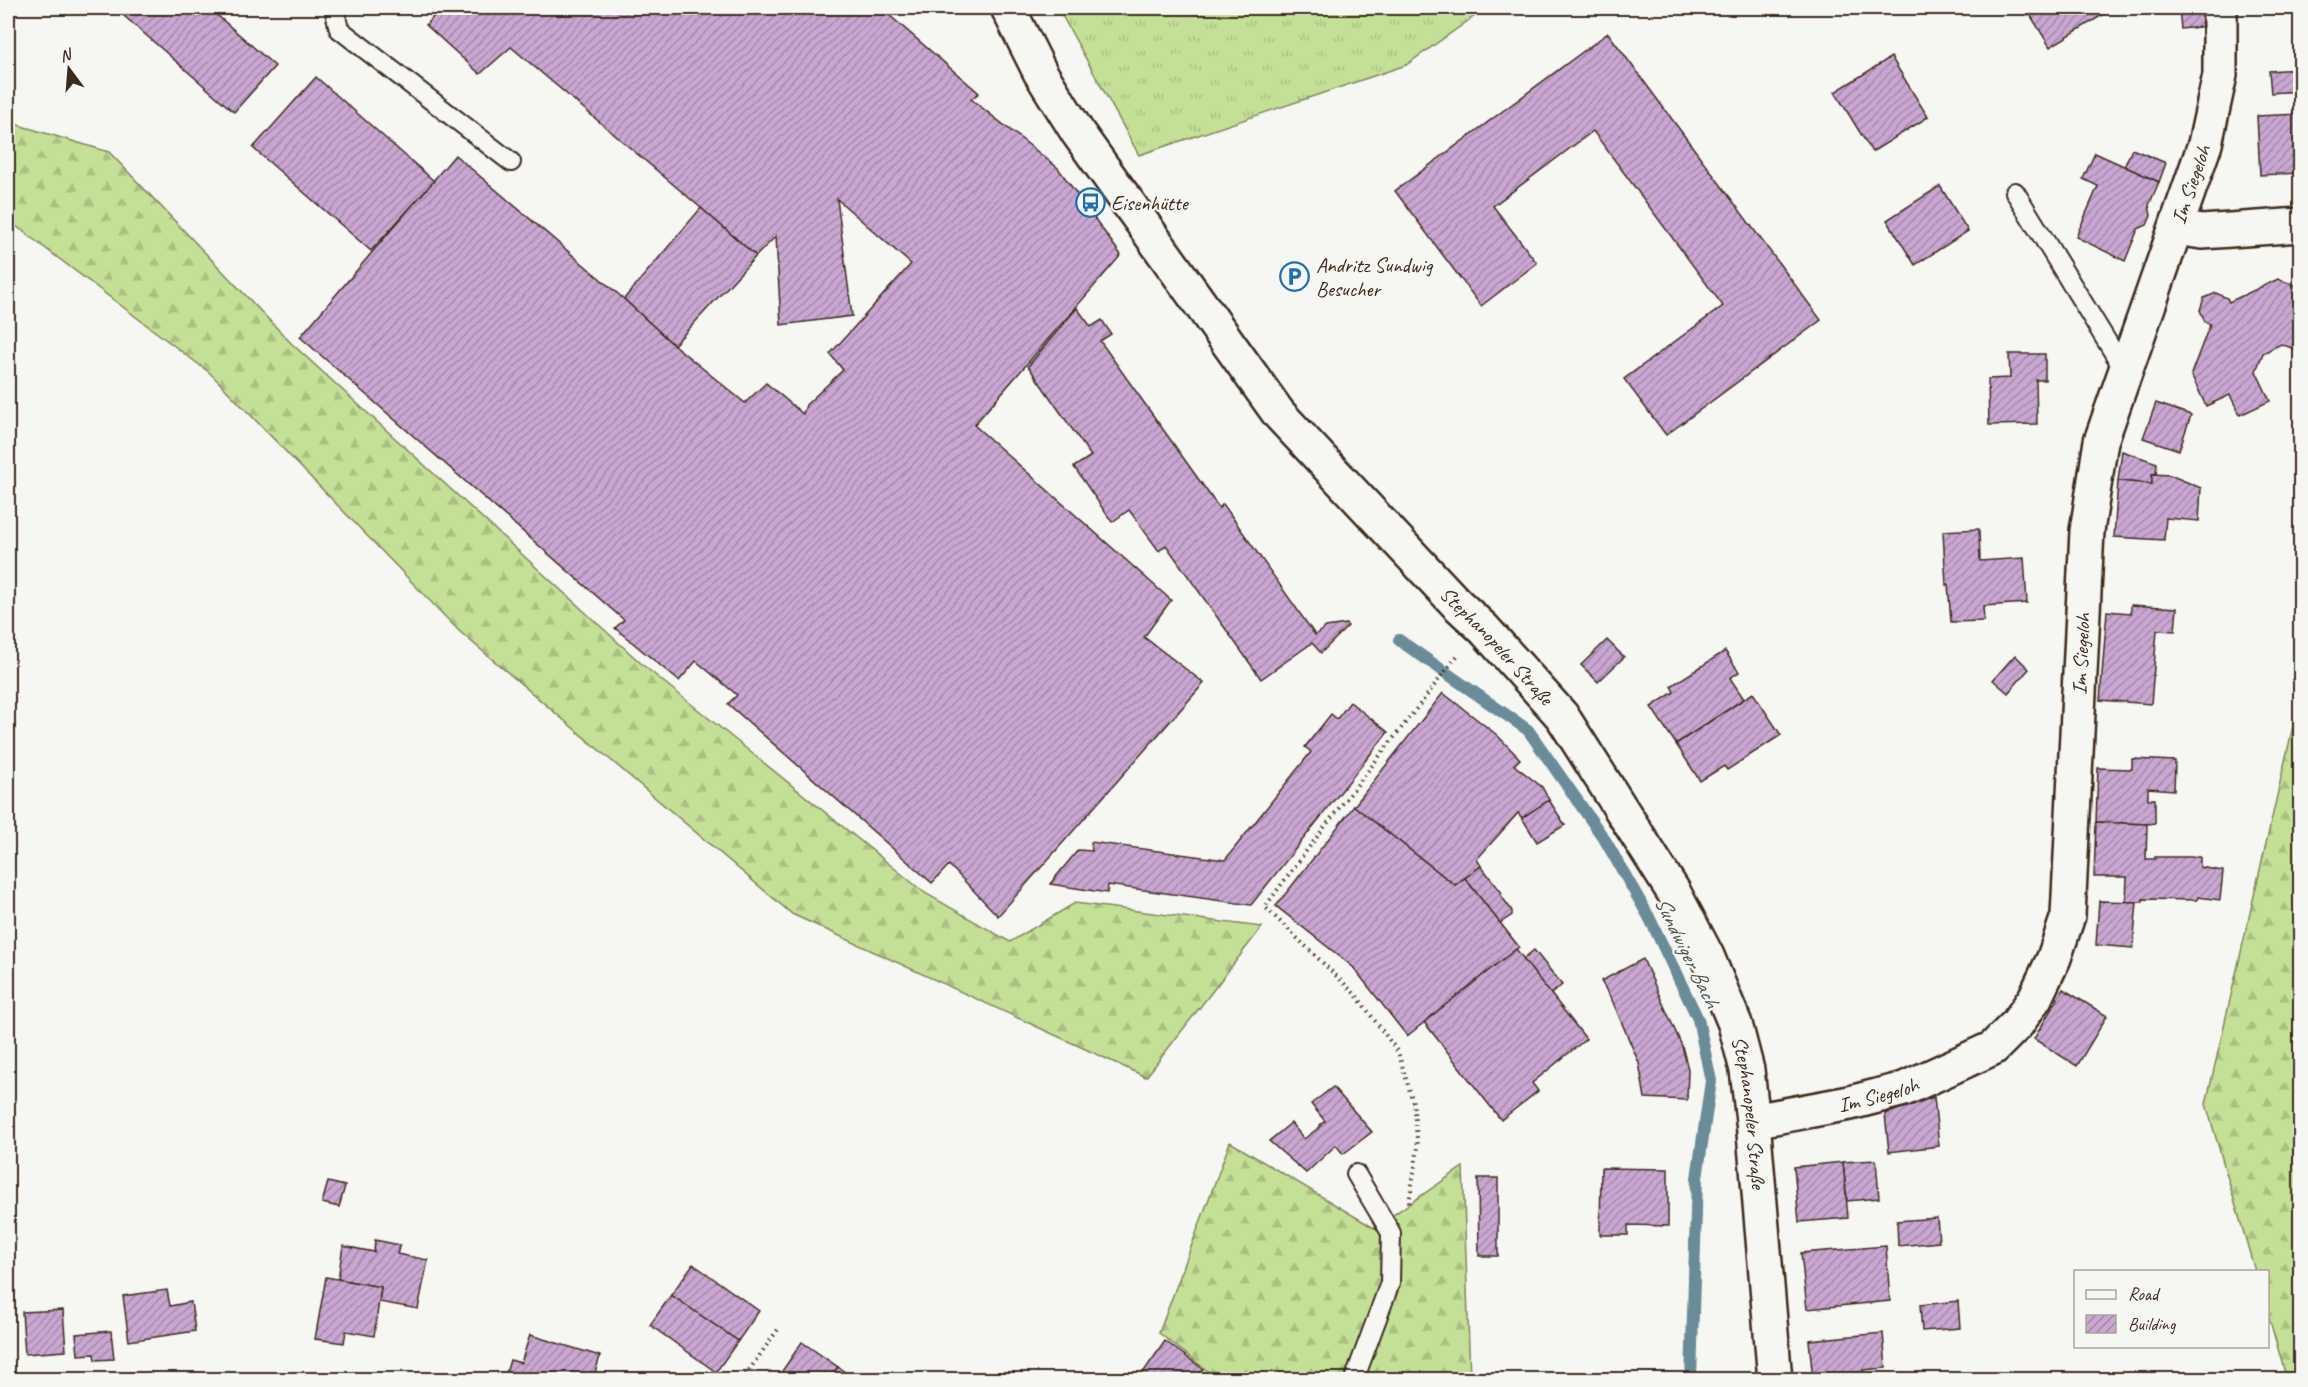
<svg xmlns="http://www.w3.org/2000/svg" width="2308" height="1387" viewBox="0 0 2308 1387" font-family="Caveat,sans-serif">
  <defs>
    <pattern id="grass-tufts" width="24" height="20" patternUnits="userSpaceOnUse" patternTransform="scale(1.5)"><rect width="24" height="20" fill="#c4e097"/><path d="M3 7l-1-3M5 7V3M7 7l1-3M15 17l-1-3M17 17v-4M19 17l1-3" fill="none" stroke="#a9c082"/></pattern>
    <pattern id="forest-firs" width="22" height="20" patternUnits="userSpaceOnUse" patternTransform="scale(1.5)"><rect width="22" height="20" fill="#c4e097"/><path d="M5 1l3.5 6h-7zM16 11l3.5 6h-7z" fill="#a9c082"/></pattern>
    <pattern id="building-hatch" width="6" height="6" patternUnits="userSpaceOnUse" patternTransform="scale(1.5)"><rect width="6" height="6" fill="#c9a7d2"/><path d="M-1 1l2-2M0 6l6-6M5 7l2-2" fill="none" stroke="#a488aa"/></pattern>
  </defs>
  <rect width="100%" height="100%" fill="#f6f6f2"/>
  <filter id="ink" filterUnits="userSpaceOnUse"><feTurbulence type="fractalNoise" baseFrequency=".0167" numOctaves="2"/><feDisplacementMap in="SourceGraphic" scale="12" xChannelSelector="R" yChannelSelector="G"/><feConvolveMatrix kernelMatrix="1 2 1 2 8 2 1 2 1" color-interpolation-filters="sRGB"/></filter>
  <g filter="url(#ink)">
    <path fill="url(#grass-tufts)" stroke="#80855a" stroke-width="1.5" d="M 1058,8 L 1486,8 L 1406,65 L 1139,155 Z"/>
    <g fill="url(#forest-firs)" stroke="#80855a" stroke-width="1.5">
      <path d="M 8,122 L 109,152 L 291,343 L 644,666 L 925,893 L 1010,942 L 1075,903 L 1262,927 L 1146,1077 L 792,914 L 459,631 L 210,373 L 8,220 Z"/>
      <path d="M 2300,696 L 2300,1379 L 2287,1380 L 2268,1314 L 2268,1272 L 2255,1271 L 2206,1104 Z"/>
      <path d="M 1230,1142 L 1374,1228 L 1463,1167 L 1470,1379 L 1218,1379 L 1159,1333 Z"/>
    </g>
    <g fill="none" stroke-linecap="round" stroke-linejoin="round">
      <path stroke="#6a8c99" stroke-width="12" d="M 1399,640 L 1528,730 L 1605,840 L 1649,917 L 1698,1019 L 1711,1081 L 1697,1178 L 1691,1380"/>
    </g>
    <g fill="url(#building-hatch)" stroke="#3b2a1e" stroke-width="1.5">
      <path d="M 115,8 L 209,8 L 275,66 L 234,112 Z"/>
      <path d="M 441,8 L 881,8 L 979,93 L 971,99 L 1058,168 L 1121,255 L 974,425 L 1171,600 L 1144,637 L 1204,683 L 998,916 L 949,865 L 932,883 L 728,704 L 737,695 L 696,661 L 679,681 L 615,628 L 624,620 L 300,337 L 455,155 L 624,299 L 674,345 L 745,403 L 766,383 L 803,414 L 806,405 L 843,370 L 830,354 L 911,264 L 837,199 L 852,316 L 781,325 L 776,236 L 756,256 L 701,208 L 511,47 L 480,74 L 426,25 Z"/>
      <path d="M 2026,8 L 2100,8 L 2104,14 L 2050,47 Z"/>
      <path d="M 2179,8 L 2207,8 L 2208,26 L 2181,29 Z"/>
      <path d="M 2296,29 L 2300,29 L 2300,65 L 2297,66 Z"/>
      <path d="M 1608,33 L 1821,320 L 1666,435 L 1624,379 L 1723,306 L 1593,131 L 1493,206 L 1537,263 L 1481,306 L 1395,191 Z"/>
      <path d="M 1891,57 L 1928,117 L 1872,152 L 1835,92 Z"/>
      <path d="M 2300,69 L 2300,91 L 2271,93 L 2269,71 Z"/>
      <path d="M 316,77 L 434,181 L 371,251 L 253,148 Z"/>
      <path d="M 2300,114 L 2300,173 L 2260,175 L 2257,116 Z"/>
      <path d="M 2132,149 L 2166,163 L 2159,182 L 2124,167 Z"/>
      <path d="M 2095,153 L 2159,182 L 2149,205 L 2151,216 L 2147,225 L 2138,229 L 2125,261 L 2076,237 L 2098,186 L 2083,179 Z"/>
      <path d="M 1940,186 L 1968,231 L 1915,265 L 1887,220 Z"/>
      <path d="M 701,208 L 756,256 L 674,345 L 624,299 Z"/>
      <path d="M 2278,279 L 2300,287 L 2300,351 L 2281,344 L 2263,353 L 2256,371 L 2270,401 L 2240,415 L 2230,395 L 2206,406 L 2191,374 L 2210,324 L 2205,322 L 2200,310 L 2204,298 L 2216,293 L 2227,298 L 2229,302 Z"/>
      <path d="M 1077,308 L 1091,327 L 1102,320 L 1111,334 L 1100,341 L 1219,508 L 1223,504 L 1315,635 L 1326,627 L 1346,624 L 1348,626 L 1321,653 L 1312,643 L 1261,679 L 1166,545 L 1159,551 L 1129,510 L 1112,522 L 1074,467 L 1091,456 L 1028,366 Z"/>
      <path d="M 2009,354 L 2045,354 L 2045,380 L 2036,380 L 2037,424 L 1989,425 L 1988,379 L 2010,378 Z"/>
      <path d="M 2156,403 L 2191,415 L 2179,450 L 2143,438 Z"/>
      <path d="M 2122,451 L 2157,463 L 2156,474 L 2152,474 L 2152,484 L 2118,481 Z"/>
      <path d="M 2152,474 L 2170,475 L 2201,488 L 2199,521 L 2166,518 L 2164,540 L 2114,537 L 2118,481 L 2152,484 Z"/>
      <path d="M 1979,529 L 1980,561 L 2024,558 L 2027,603 L 1983,606 L 1984,621 L 1951,622 L 1948,584 L 1946,585 L 1943,531 Z"/>
      <path d="M 2131,605 L 2177,608 L 2175,631 L 2157,630 L 2151,704 L 2100,700 L 2107,611 L 2131,613 Z"/>
      <path d="M 1607,640 L 1624,657 L 1598,682 L 1581,665 Z"/>
      <path d="M 1725,651 L 1739,672 L 1730,678 L 1744,699 L 1676,744 L 1651,707 L 1674,692 L 1671,686 Z"/>
      <path d="M 2015,655 L 2029,669 L 2008,693 L 1993,680 Z"/>
      <path d="M 1443,693 L 1497,735 L 1520,759 L 1514,765 L 1542,787 L 1549,800 L 1522,818 L 1518,813 L 1477,859 L 1481,866 L 1455,885 L 1354,806 Z"/>
      <path d="M 1753,693 L 1781,735 L 1727,770 L 1724,766 L 1700,781 L 1676,744 Z"/>
      <path d="M 1350,702 L 1388,732 L 1251,905 L 1108,885 L 1107,893 L 1050,884 L 1078,850 L 1092,851 L 1091,842 L 1225,860 L 1311,752 L 1305,747 L 1331,714 L 1337,719 Z"/>
      <path d="M 2132,759 L 2175,761 L 2174,790 L 2148,788 L 2148,799 L 2155,799 L 2155,823 L 2147,824 L 2096,822 L 2098,768 L 2132,769 Z"/>
      <path d="M 1549,800 L 1565,825 L 1537,842 L 1522,818 Z"/>
      <path d="M 1354,806 L 1455,885 L 1465,878 L 1519,947 L 1407,1036 L 1353,967 L 1276,906 Z"/>
      <path d="M 2096,822 L 2147,824 L 2146,859 L 2155,859 L 2155,857 L 2200,857 L 2200,867 L 2223,871 L 2220,900 L 2198,897 L 2197,900 L 2143,899 L 2143,902 L 2126,902 L 2127,877 L 2094,877 Z"/>
      <path d="M 1481,866 L 1502,893 L 1500,894 L 1512,911 L 1512,915 L 1500,923 L 1465,878 Z"/>
      <path d="M 2099,901 L 2137,902 L 2133,948 L 2096,945 Z"/>
      <path d="M 1516,949 L 1586,1039 L 1532,1083 L 1538,1091 L 1501,1120 L 1424,1022 Z"/>
      <path d="M 1534,950 L 1562,985 L 1551,994 L 1523,959 Z"/>
      <path d="M 1643,959 L 1682,1046 L 1688,1069 L 1687,1100 L 1645,1098 L 1639,1063 L 1612,1000 L 1601,981 Z"/>
      <path d="M 2063,989 L 2107,1016 L 2077,1066 L 2034,1039 Z"/>
      <path d="M 1333,1087 L 1372,1132 L 1343,1154 L 1336,1145 L 1306,1173 L 1269,1141 L 1291,1123 L 1304,1139 L 1321,1126 L 1320,1125 L 1325,1121 L 1311,1104 Z"/>
      <path d="M 1934,1097 L 1939,1146 L 1889,1152 L 1885,1114 Z"/>
      <path d="M 1876,1160 L 1879,1198 L 1847,1201 L 1843,1162 Z"/>
      <path d="M 1843,1162 L 1848,1218 L 1799,1222 L 1794,1167 Z"/>
      <path d="M 1601,1168 L 1668,1169 L 1668,1226 L 1628,1225 L 1628,1235 L 1600,1235 Z"/>
      <path d="M 1478,1178 L 1498,1178 L 1498,1256 L 1479,1256 Z"/>
      <path d="M 328,1182 L 345,1186 L 339,1207 L 322,1203 Z"/>
      <path d="M 1937,1218 L 1939,1242 L 1898,1246 L 1897,1221 Z"/>
      <path d="M 375,1240 L 400,1245 L 397,1254 L 428,1260 L 418,1309 L 379,1302 L 381,1287 L 338,1279 L 343,1246 L 374,1252 Z"/>
      <path d="M 1886,1246 L 1890,1301 L 1807,1309 L 1801,1253 Z"/>
      <path d="M 693,1264 L 759,1311 L 738,1341 L 671,1295 Z"/>
      <path d="M 326,1277 L 381,1287 L 374,1336 L 346,1331 L 344,1343 L 315,1339 Z"/>
      <path d="M 167,1290 L 170,1306 L 191,1302 L 195,1331 L 129,1341 L 123,1296 Z"/>
      <path d="M 671,1295 L 738,1341 L 716,1372 L 650,1325 Z"/>
      <path d="M 1958,1301 L 1960,1328 L 1922,1331 L 1920,1305 Z"/>
      <path d="M 63,1310 L 66,1351 L 25,1354 L 22,1312 Z"/>
      <path d="M 111,1331 L 114,1359 L 95,1360 L 94,1354 L 78,1355 L 76,1334 Z"/>
      <path d="M 1883,1333 L 1886,1368 L 1863,1370 L 1863,1380 L 1813,1380 L 1809,1340 Z"/>
      <path d="M 530,1335 L 600,1356 L 593,1380 L 504,1380 L 510,1360 L 521,1363 Z"/>
      <path d="M 1165,1341 L 1203,1369 L 1192,1380 L 1138,1380 Z"/>
      <path d="M 802,1342 L 838,1367 L 829,1380 L 776,1380 Z"/>
      <path d="M 838,1367 L 856,1380 L 829,1380 Z"/>
    </g>
    <g fill="none" stroke-linecap="round" stroke-linejoin="round">
      <defs>
        <g id="lane">
          <path d="M 334,8 L 339,29 L 511,162"/>
          <path d="M 2015,192 L 2125,371"/>
          <path d="M 1354,1380 L 1390,1283 L 1391,1233 L 1356,1174"/>
        </g>
        <g id="street">
          <path d="M 2176,228 L 2202,232 L 2300,225"/>
          <path id="s1" d="M 1753,1121 L 1850,1103 L 1904,1089 L 1993,1048 L 2017,1024 L 2035,998 L 2054,958 L 2068,916 L 2087,531 L 2101,441 L 2205,144 L 2220,75 L 2220,8"/>
        </g>
        <g id="secondary">
          <path id="s2" d="M 1008,8 L 1040,72 L 1078,133 L 1279,414 L 1457,604 L 1484,629 L 1562,716 L 1673,891 L 1707,956 L 1735,1024 L 1747,1070 L 1753,1121 L 1775,1380"/>
        </g>
      </defs>
      <use href="#lane" stroke="#3b2a1e" stroke-width="22"/>
      <use href="#street" stroke="#3b2a1e" stroke-width="38"/>
      <use href="#secondary" stroke="#3b2a1e" stroke-width="38"/>
      <g stroke="#3b2a1e" stroke-width="4" stroke-dasharray="1.5 4.5" stroke-linecap="butt">
        <path d="M 1409,1203 L 1418,1147 L 1413,1102 L 1398,1052 L 1356,995 L 1265,907 C 1327,821 1393,740 1457,656"/>
        <path d="M 742,1380 L 779,1328"/>
      </g>
      <use href="#lane" stroke="#f6f6f2" stroke-width="18"/>
      <use href="#street" stroke="#f6f6f2" stroke-width="33"/>
      <use href="#secondary" stroke="#f6f6f2" stroke-width="33"/>
    </g>
  </g>
  <defs>
    <symbol id="bus-ring" viewBox="-11 -11 22 22"><circle r="9.5" fill="#f6f6f2" stroke="#1f6fb2" stroke-width="1.5"/><path d="M-5-6H5V4H4V6H2V4H-2V6H-4V4H-5ZM-3.5-4V0h7V-4ZM-3.5 1.2v1.5H-2V1.2ZM2 1.2v1.5H3.5V1.2Z" fill="#1f6fb2"/></symbol>
    <symbol id="parking-ring" viewBox="-11 -11 22 22"><circle r="9.5" fill="#f6f6f2" stroke="#1f6fb2" stroke-width="1.5"/><path d="M-3.5-5.5H1a3.5 3.5 0 0 1 0 7H-1V5.5H-3.5ZM-1-3.4V-.6H.8a1.4 1.4 0 0 0 0-2.8Z" fill="#1f6fb2"/></symbol>
  </defs>
  <g fill-rule="evenodd">
    <use href="#bus-ring" x="1074" y="186" width="33" height="33"/>
    <use href="#parking-ring" x="1278" y="260" width="33" height="33"/>
  </g>
  <g text-anchor="middle" dominant-baseline="central" stroke-width="4.5" stroke-linejoin="round" paint-order="stroke">
    <g font-size="21" fill="#3b2a1e" stroke="#f6f6f2">
      <text stroke="none"><textPath href="#s1" startOffset="1155">Im Siegeloh</textPath></text>
      <text stroke="none"><textPath href="#s2" startOffset="807">Stephanopeler Straße</textPath></text>
      <text stroke="none"><textPath href="#s1" startOffset="669">Im Siegeloh</textPath></text>
      <text stroke="none"><textPath href="#s1" startOffset="128">Im Siegeloh</textPath></text>
      <text stroke="none"><textPath href="#s2" startOffset="1347">Stephanopeler Straße</textPath></text>
    </g>
    <g font-size="21" fill="#3b2a1e" stroke="#f6f6f2" text-anchor="start">
      <text x="1111" y="203">Eisenhütte</text>
      <text x="1316" y="265">Andritz Sundwig<tspan x="1316" dy="24">Besucher</tspan></text>
    </g>
    <g font-size="22" font-style="italic" fill="#4e5351" stroke="#f6f6f2">
      <text transform="translate(1687 952) rotate(64)">Sundwiger Bach</text>
    </g>
  </g>
  <rect width="2308" height="1387" fill="none" stroke="#f6f6f2" stroke-width="30"/>
  <rect x="15" y="15" width="2278" height="1357" fill="none" stroke="#3b2a1e" stroke-width="2" filter="url(#ink)"/>
  <rect x="2074" y="1270" width="195" height="78" fill="#f6f6f2" stroke="#aba49d" stroke-width="1.5"/>
  <rect x="2086" y="1290" width="30" height="9" fill="#f6f6f2" stroke="#aba49d" stroke-width="1.5"/>
  <text x="2128" y="1300" font-size="18" fill="#3b2a1e">Road</text>
  <rect x="2086" y="1315" width="30" height="18" fill="url(#building-hatch)" stroke="#aba49d" stroke-width="1.5"/>
  <text x="2128" y="1330" font-size="18" fill="#3b2a1e">Building</text>
  <g transform="translate(69 69) rotate(344)" stroke="#f6f6f2" stroke-width="4.5" paint-order="stroke">
  <path d="M0-4.5L10 22L0 15L-10 22Z" fill="#3b2a1e"/>
  <text y="-9" font-size="16" font-weight="bold" text-anchor="middle" fill="#3b2a1e">N</text>
  </g>
</svg>
